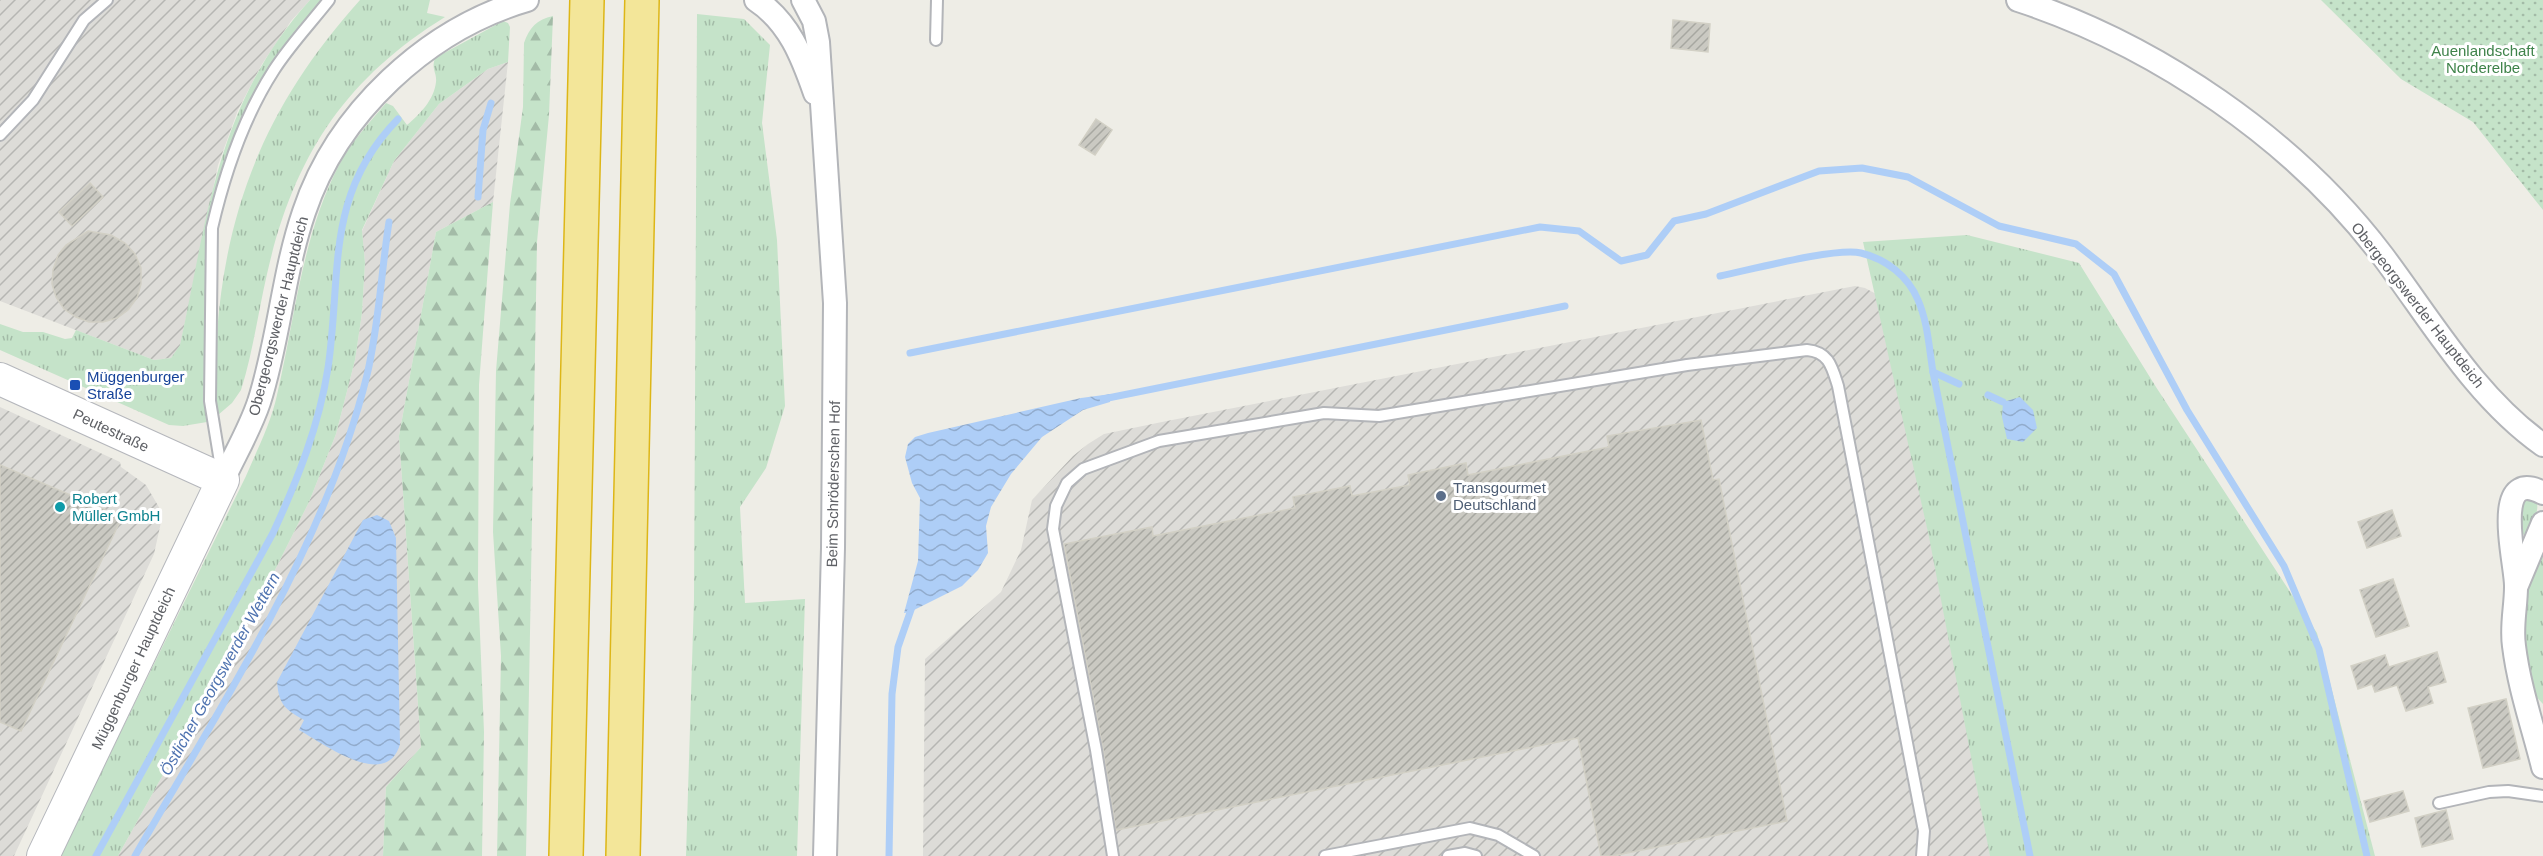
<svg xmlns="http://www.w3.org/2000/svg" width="2543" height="856" viewBox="0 0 2543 856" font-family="Helvetica,sans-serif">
  <defs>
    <pattern id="industrial-furrows" width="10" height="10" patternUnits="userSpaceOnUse" patternTransform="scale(1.5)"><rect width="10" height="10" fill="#dddcd8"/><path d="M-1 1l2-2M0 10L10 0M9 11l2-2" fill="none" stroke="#b6b6b3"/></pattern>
    <pattern id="grass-tufts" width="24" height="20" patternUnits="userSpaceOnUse" patternTransform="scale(1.5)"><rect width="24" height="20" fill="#c5e3c9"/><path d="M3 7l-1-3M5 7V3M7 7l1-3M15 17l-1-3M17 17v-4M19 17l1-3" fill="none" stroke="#a3bba7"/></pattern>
    <pattern id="forest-firs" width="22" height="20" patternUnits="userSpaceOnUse" patternTransform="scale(1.5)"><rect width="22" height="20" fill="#c5e3c9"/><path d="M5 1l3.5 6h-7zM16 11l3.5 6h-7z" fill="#a3bba7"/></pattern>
    <pattern id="park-dots" width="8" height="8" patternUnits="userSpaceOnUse" patternTransform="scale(1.5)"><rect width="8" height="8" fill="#c5e3c9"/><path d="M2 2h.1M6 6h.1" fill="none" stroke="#a3bba7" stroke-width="1.8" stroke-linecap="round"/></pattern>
    <pattern id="water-waves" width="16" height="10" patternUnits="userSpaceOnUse" patternTransform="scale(1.5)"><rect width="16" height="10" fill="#aecef7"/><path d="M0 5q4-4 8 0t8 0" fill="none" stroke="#91abcc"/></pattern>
    <pattern id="building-hatch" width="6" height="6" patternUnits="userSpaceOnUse" patternTransform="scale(1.5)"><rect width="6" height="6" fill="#cac9c2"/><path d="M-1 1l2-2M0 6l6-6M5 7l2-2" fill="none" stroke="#a7a7a1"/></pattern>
  </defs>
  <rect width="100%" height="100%" fill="#eeede6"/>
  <g fill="url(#industrial-furrows)">
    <path d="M 0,0 L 310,0 L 291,21 L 262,64 L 238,110 L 218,165 L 180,346 L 171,358 L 154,360 L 0,301 Z"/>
    <path d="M 508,62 L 493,202 L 436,232 L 399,436 L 421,747 L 386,787 L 383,856 L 118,856 L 264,592 L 309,502 L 336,434 L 355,360 L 362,313 L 365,263 L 362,231 L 394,161 L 439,104 L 488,69 Z"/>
    <path d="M 1855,286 L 1865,288 L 1878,295 L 1997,856 L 923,856 L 925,659 L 1001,592 L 1021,550 L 1032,500 L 1073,456 L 1088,444 L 1104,434 L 1162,422 Z"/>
    <path d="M 0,407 L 120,462 L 121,467 L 146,485 L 160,509 L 161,522 L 154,554 L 14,856 L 0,856 Z"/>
  </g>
  <g fill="url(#grass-tufts)">
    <path d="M 310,0 L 326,0 L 260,88 L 212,214 L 206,256 L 205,402 L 207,422 L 183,426 L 169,425 L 0,350 L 0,324 L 23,332 L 43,332 L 65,339 L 72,338 L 76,330 L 154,360 L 171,358 L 180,345 C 208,216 216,104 310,0 Z"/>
    <path d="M 360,0 L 430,0 L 427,13 L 445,17 C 343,80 293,159 267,274 C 258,313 253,352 241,390 L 232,403 L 218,415 C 210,391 215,358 217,333 C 227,199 271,99 360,0 Z"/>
    <path d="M 697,14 L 744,19 L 770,45 L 762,123 L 777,240 L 785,406 L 766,468 L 740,507 L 745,603 L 805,599 L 797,856 L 686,856 L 694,599 Z"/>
    <path d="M 503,21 L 508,23 L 510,27 L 508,62 L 488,69 L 439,104 L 394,161 L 362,230 L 365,263 L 362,313 L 355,360 L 336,434 L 309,502 L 264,592 L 118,856 L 60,856 L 246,476 C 257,450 271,423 277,395 C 295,318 302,236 339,165 C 351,142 370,122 386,103 L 393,106 L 407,125 C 420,114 434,100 436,82 C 437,72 431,70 435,58 Z"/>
    <path d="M 1967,235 L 2079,263 L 2156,387 L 2317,633 L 2375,856 L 1990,856 L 1929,537 L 1863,242 Z"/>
    <path d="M 2529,500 L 2537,503 C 2539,513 2531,531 2523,535 L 2520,531 L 2521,502 Z"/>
    <path d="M 2543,542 L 2543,704 L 2534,694 L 2522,647 L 2526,592 Z"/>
  </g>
  <g fill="url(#forest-firs)">
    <path d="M 553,16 L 549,115 L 537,242 L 526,856 L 497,856 L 501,656 L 493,532 L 496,371 L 510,204 L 523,107 L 524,43 C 529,28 537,19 553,16 Z"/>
    <path d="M 493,202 L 479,385 L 478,585 L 484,732 L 482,856 L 383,856 L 386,787 L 421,747 L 399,436 L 436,232 Z"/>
  </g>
  <path fill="url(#park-dots)" d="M 2321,0 L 2543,0 L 2543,210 L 2473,122 L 2401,79 Z"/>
  <g fill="url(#water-waves)">
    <path d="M 1111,394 L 1110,402 L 1083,410 L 1042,437 L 1011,474 L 991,507 L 986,526 L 988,553 L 978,570 L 962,586 L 910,612 L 904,613 L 918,561 L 920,498 L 912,483 L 905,457 L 908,444 L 915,437 L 928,433 L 1081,398 Z"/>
    <path d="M 2020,397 L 2033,410 L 2037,428 L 2023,442 L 2007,439 L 2002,417 L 2003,402 Z"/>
    <path d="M 377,515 L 389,521 L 396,538 L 400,744 C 387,791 324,744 299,730 L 304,720 C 285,709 279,705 277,682 L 363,520 Z"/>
  </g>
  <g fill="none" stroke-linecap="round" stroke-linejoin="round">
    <g stroke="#aecef7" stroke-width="7">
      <path d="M 478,197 L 483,130 L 491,103"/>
      <path d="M 1720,276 C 1750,270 1836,247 1861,253 C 1886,259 1908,276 1918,300 C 1928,323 1929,348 1933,372 L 2030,856"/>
      <path d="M 910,353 L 1540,227 L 1579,231 L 1621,261 L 1647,255 L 1674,221 L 1706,214 L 1819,171 L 1862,168 L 1908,177 L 1999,226 L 2076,244 L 2114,274 L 2187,410 L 2284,566 L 2319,649 L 2367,856"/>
      <path d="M 1933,372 L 1959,384"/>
      <path d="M 1988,395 L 2003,402"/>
      <path d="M 1103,399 L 1565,306"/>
      <path d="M 96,856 L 273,533 C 297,481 319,426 328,368 C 342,273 324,195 398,119"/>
      <path d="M 135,856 C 222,704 325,546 367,375 C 379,325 381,273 389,222"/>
      <path d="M 889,856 L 892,694 L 898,647 L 913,604"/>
    </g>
  </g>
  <g fill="url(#building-hatch)" stroke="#d2d0c5" stroke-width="1.5">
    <path d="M 1673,20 L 1710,24 L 1708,52 L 1671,48 Z"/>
    <path d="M 1096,119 L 1112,130 L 1095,155 L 1079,145 Z"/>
    <path d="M 90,183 L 103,197 L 72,226 L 59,212 Z"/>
    <path d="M 88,231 L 111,235 L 125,243 L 135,254 L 141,268 L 141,284 L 137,298 L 128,310 L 117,318 L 103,322 L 89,322 L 76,317 L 64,309 L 56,297 L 52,284 L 53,270 L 58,255 L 66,245 Z"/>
    <path d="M 1701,420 L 1713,480 L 1719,479 L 1787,821 L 1612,856 L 1601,856 L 1578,738 L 1116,830 L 1103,749 L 1064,544 L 1152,527 L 1153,536 L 1295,508 L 1293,497 L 1350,486 L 1352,496 L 1410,485 L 1408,475 L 1466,463 L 1468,475 L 1609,447 L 1607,436 Z"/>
    <path d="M 0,465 L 122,517 L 21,731 L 0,722 Z"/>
    <path d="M 2392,510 L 2401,536 L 2367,548 L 2358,522 Z"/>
    <path d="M 2393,579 L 2409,626 L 2376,637 L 2360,590 Z"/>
    <path d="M 2437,652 L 2446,682 L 2428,687 L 2433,703 L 2406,711 L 2397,685 L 2375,692 L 2372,684 L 2358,689 L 2351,666 L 2385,655 L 2389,667 Z"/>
    <path d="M 2506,699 L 2520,759 L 2483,768 L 2468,708 Z"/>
    <path d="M 2403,791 L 2409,811 L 2370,822 L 2364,801 Z"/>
    <path d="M 2446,810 L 2453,839 L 2422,847 L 2415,818 Z"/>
  </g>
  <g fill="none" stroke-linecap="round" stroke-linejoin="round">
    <defs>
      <g id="lane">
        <path d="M 936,40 L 937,0"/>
        <path d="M 0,135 L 33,100 L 84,20 L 107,0"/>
        <path d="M 222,474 L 210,401 L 212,228 C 225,172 243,118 274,70 C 290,45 311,23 329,0"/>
        <path d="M 2439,803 L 2489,792 L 2508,791 L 2543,796"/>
        <path d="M 1113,856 L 1096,750 L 1053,529 L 1056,506 L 1067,483 L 1083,469 L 1159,441 L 1324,413 L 1379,416 L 1687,365 L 1807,350 C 1829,352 1832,367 1838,386 L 1924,831 L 1922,856"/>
        <path d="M 1325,856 L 1470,828 L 1498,835 L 1534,856"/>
        <path d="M 1448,856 L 1465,853 L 1476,856"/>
      </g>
      <g id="street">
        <path d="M 756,0 C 789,22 802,56 815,93"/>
        <path d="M 803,0 L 814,21 L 818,42 L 835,303 L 833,548 L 825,856"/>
        <path d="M 2018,0 C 2156,45 2294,139 2382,255 C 2431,320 2475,397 2543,445"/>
        <path d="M 223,480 C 235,454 250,429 259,402 C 279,340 283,273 304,212 C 337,113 427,29 527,0"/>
        <path d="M 2543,493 C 2489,465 2517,566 2516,587 C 2516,607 2511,626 2514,646 C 2519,687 2533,727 2543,767"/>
        <path d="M 2517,585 L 2543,523"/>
      </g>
      <path id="secondary" d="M 0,379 L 223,480 L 43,856"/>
      <g id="highway">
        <path d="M 566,856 L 587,0"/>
        <path d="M 623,856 L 642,0"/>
      </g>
    </defs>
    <use href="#lane" stroke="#b3b5b9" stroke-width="14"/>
    <use href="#street" stroke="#b3b5b9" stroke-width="26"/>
    <use href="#secondary" stroke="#b5b7bc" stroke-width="34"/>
    <use href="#highway" stroke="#ddb617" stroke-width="36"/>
    <use href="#lane" stroke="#fff" stroke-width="10"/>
    <use href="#street" stroke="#fff" stroke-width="22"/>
    <use href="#secondary" stroke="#fff" stroke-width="32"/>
    <use href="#highway" stroke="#f3e699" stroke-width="33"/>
  </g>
  <rect fill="#1a4fb4" stroke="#fff" stroke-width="2" x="69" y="379" width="12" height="12" rx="3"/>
  <circle fill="#5c6f8a" stroke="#fff" stroke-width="2" cx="1441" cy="496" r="6"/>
  <circle fill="#0f9aa8" stroke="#fff" stroke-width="2" cx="60" cy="507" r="6"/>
  <g text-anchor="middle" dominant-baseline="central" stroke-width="6" stroke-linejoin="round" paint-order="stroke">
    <g font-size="15" fill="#3f834a" stroke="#fff">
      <text x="2483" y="50">Auenlandschaft<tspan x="2483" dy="17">Norderelbe</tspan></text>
    </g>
    <g font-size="15" fill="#5e6065" stroke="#fff">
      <text transform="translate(2418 305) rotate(52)">Obergeorgswerder Hauptdeich</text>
      <text transform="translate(278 316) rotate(-76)">Obergeorgswerder Hauptdeich</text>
      <text transform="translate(111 430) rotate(25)">Peutestraße</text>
      <text transform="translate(833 484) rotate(-89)">Beim Schröderschen Hof</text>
      <text transform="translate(133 668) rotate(-65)">Müggenburger Hauptdeich</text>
    </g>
    <g font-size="15" fill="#164399" stroke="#fff" text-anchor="start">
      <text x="87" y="376">Müggenburger<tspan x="87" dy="17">Straße</tspan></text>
    </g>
    <g font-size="15" fill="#4e5e75" stroke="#fff" text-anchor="start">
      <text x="1453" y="487">Transgourmet<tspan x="1453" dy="17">Deutschland</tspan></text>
    </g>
    <g font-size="15" fill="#0d838f" stroke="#fff" text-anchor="start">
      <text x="72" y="498">Robert<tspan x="72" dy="17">Müller GmbH</tspan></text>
    </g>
    <g font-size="16" font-style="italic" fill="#4f73b0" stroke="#fff">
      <text transform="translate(220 674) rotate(-61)">Östlicher Georgswerder Wettern</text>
    </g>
  </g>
</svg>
